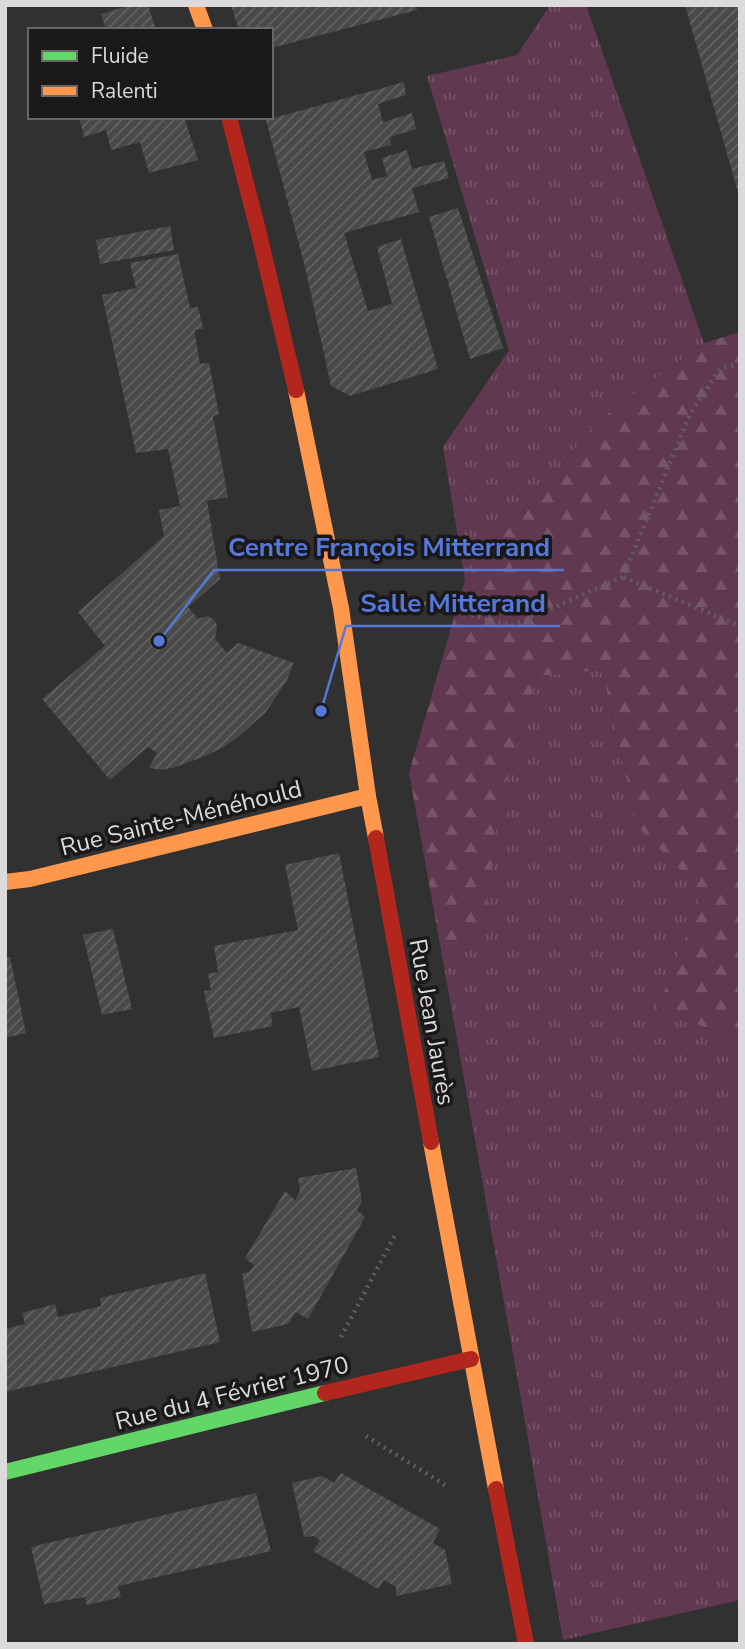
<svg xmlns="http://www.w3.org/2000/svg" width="745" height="1649" viewBox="0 0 745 1649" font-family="'Nunito Sans',sans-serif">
  <defs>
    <pattern id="grass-tufts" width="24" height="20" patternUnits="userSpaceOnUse" patternTransform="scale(1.75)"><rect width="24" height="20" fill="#603850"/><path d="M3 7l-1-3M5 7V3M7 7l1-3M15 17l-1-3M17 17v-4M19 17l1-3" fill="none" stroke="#765469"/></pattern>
    <pattern id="forest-firs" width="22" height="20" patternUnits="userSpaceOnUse" patternTransform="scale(1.75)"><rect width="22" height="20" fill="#603850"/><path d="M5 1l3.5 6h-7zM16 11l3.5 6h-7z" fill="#765469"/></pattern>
    <pattern id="building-hatch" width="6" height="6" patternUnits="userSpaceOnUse" patternTransform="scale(1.75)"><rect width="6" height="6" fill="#4a4949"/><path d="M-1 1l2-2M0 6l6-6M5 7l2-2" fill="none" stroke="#646363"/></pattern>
  </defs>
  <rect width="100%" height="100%" fill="#323131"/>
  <g fill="url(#grass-tufts)">
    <path d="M 550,5 L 586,5 L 704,343 L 600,419 L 465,580 L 443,447 L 509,350 L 427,76 L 517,55 Z"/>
    <path d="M 602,670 L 637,826 L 703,893 L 657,1009 L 740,1041 L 740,1600 L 563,1640 L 510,1336 L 441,950 L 483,942 L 498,810 L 537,676 Z"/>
  </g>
  <path fill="url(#forest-firs)" d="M 740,332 L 740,1041 L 657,1009 L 703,893 L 637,826 L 602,670 L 537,676 L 498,810 L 483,942 L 441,950 L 409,773 L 465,580 L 600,419 L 704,343 Z"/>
  <g fill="url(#building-hatch)">
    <path d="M 131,5 L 148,5 L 156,30 L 106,30 L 101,14 Z"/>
    <path d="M 231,5 L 416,5 L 417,10 L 271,48 L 271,30 L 239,30 Z"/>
    <path d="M 685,5 L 740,5 L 740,196 L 739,196 Z"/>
    <path d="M 404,82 L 406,95 L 378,104 L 383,122 L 412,113 L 416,129 L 390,137 L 391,145 L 364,152 L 372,180 L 387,176 L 382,158 L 407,150 L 412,169 L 444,161 L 449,178 L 412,188 L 419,212 L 344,233 L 368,311 L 392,304 L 377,247 L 401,239 L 438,369 L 350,396 L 331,386 L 305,267 L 266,120 Z"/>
    <path d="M 79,117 L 184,117 L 198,160 L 149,173 L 140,142 L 111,150 L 106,130 L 84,137 Z"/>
    <path d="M 458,208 L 503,348 L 470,359 L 429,217 Z"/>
    <path d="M 170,226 L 174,250 L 100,264 L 96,240 Z"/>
    <path d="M 178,254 L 190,308 L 198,307 L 203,329 L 195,330 L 195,334 L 200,364 L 209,363 L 219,414 L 213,416 L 228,497 L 207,501 L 220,579 L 188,607 L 198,619 L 208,616 L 215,621 L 217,626 L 215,639 L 227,653 L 238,643 L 294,663 L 287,680 L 266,712 L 238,737 L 222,748 L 205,756 L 176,767 L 161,770 L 149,768 L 157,753 L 148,747 L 110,780 L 42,699 L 105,646 L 78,612 L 164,536 L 159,510 L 180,506 L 168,449 L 136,453 L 102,295 L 136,288 L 130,263 Z"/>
    <path d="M 339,853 L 379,1057 L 312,1071 L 299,1007 L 271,1013 L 272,1026 L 214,1038 L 204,991 L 211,990 L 208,974 L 218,972 L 214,946 L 298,930 L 285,865 Z"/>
    <path d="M 113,929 L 132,1009 L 102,1015 L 83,935 Z"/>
    <path d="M 10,957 L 26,1033 L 5,1038 L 5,958 Z"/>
    <path d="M 356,1168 L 362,1201 L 357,1210 L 365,1217 L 308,1319 L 296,1312 L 288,1324 L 252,1332 L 242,1273 L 249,1272 L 254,1265 L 245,1258 L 285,1191 L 295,1200 L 300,1191 L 298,1178 Z"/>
    <path d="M 205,1273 L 220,1342 L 5,1392 L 5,1329 L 25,1324 L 22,1313 L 55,1304 L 58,1317 L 101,1306 L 100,1298 Z"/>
    <path d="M 341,1473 L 440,1529 L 433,1543 L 445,1550 L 452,1584 L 396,1596 L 396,1587 L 384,1580 L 378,1589 L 313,1551 L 320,1540 L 314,1536 L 304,1537 L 292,1483 L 322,1476 L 334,1483 Z"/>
    <path d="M 256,1493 L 271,1551 L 118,1586 L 121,1597 L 87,1605 L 85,1597 L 44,1604 L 31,1547 Z"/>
  </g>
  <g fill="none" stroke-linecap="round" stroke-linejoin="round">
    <g stroke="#61615c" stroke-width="4.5" stroke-dasharray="2 5" stroke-linecap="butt">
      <path d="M 740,364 L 721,368 L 690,414 L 623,577 L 740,626"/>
      <path d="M 390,595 L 393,595 L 512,626 L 623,577"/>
      <path d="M 341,1337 L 396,1233"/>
      <path d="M 366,1436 L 445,1485"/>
    </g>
    <path stroke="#63d668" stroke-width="16" d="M 5,1472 L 325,1393"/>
    <g stroke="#ff974d" stroke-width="16">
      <path d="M 196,5 L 205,30"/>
      <path d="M 296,390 L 341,608 L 368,796 L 376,838"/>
      <path d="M 5,882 L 30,879 L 368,796"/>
      <path d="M 431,1142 L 496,1489"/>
    </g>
    <g stroke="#b3261e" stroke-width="16">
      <path d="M 229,117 L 258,230 L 296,390"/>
      <path d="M 376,838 L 431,1142"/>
      <path d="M 325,1393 L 471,1359"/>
      <path d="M 496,1489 L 526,1644"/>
    </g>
  </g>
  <g text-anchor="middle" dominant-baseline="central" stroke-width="7" stroke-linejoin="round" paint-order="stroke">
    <g font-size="24" fill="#dcdadb" stroke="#1a1819">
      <text transform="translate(181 818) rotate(-14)">Rue Sainte-Ménéhould</text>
      <text transform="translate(432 1022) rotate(80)">Rue Jean Jaurès</text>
      <text transform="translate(232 1393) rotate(-14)">Rue du 4 Février 1970</text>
    </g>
  </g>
  <path fill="none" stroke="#5678d9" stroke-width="2.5" d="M159 641L214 570H564M321 711L346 626H560"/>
  <g fill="#5678d9" stroke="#1a1819" stroke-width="2.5">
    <circle cx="159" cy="641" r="7"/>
    <circle cx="321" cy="711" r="7"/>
  </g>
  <g font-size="26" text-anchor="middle" font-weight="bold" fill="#5678d9" stroke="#1a1819" stroke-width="7" stroke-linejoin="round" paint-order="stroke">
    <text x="389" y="556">Centre François Mitterrand</text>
    <text x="453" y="612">Salle Mitterand</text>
  </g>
  <rect width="745" height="1649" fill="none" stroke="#dcdadb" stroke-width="14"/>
  <rect x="28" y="28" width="245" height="91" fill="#1a1819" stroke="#686667" stroke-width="2"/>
  <rect x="42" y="51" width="35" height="10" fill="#63d668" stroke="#686667" stroke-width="2"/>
  <text x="91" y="63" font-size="21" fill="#dcdadb">Fluide</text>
  <rect x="42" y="86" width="35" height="10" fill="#ff974d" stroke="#686667" stroke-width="2"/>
  <text x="91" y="98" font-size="21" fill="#dcdadb">Ralenti</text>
</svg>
